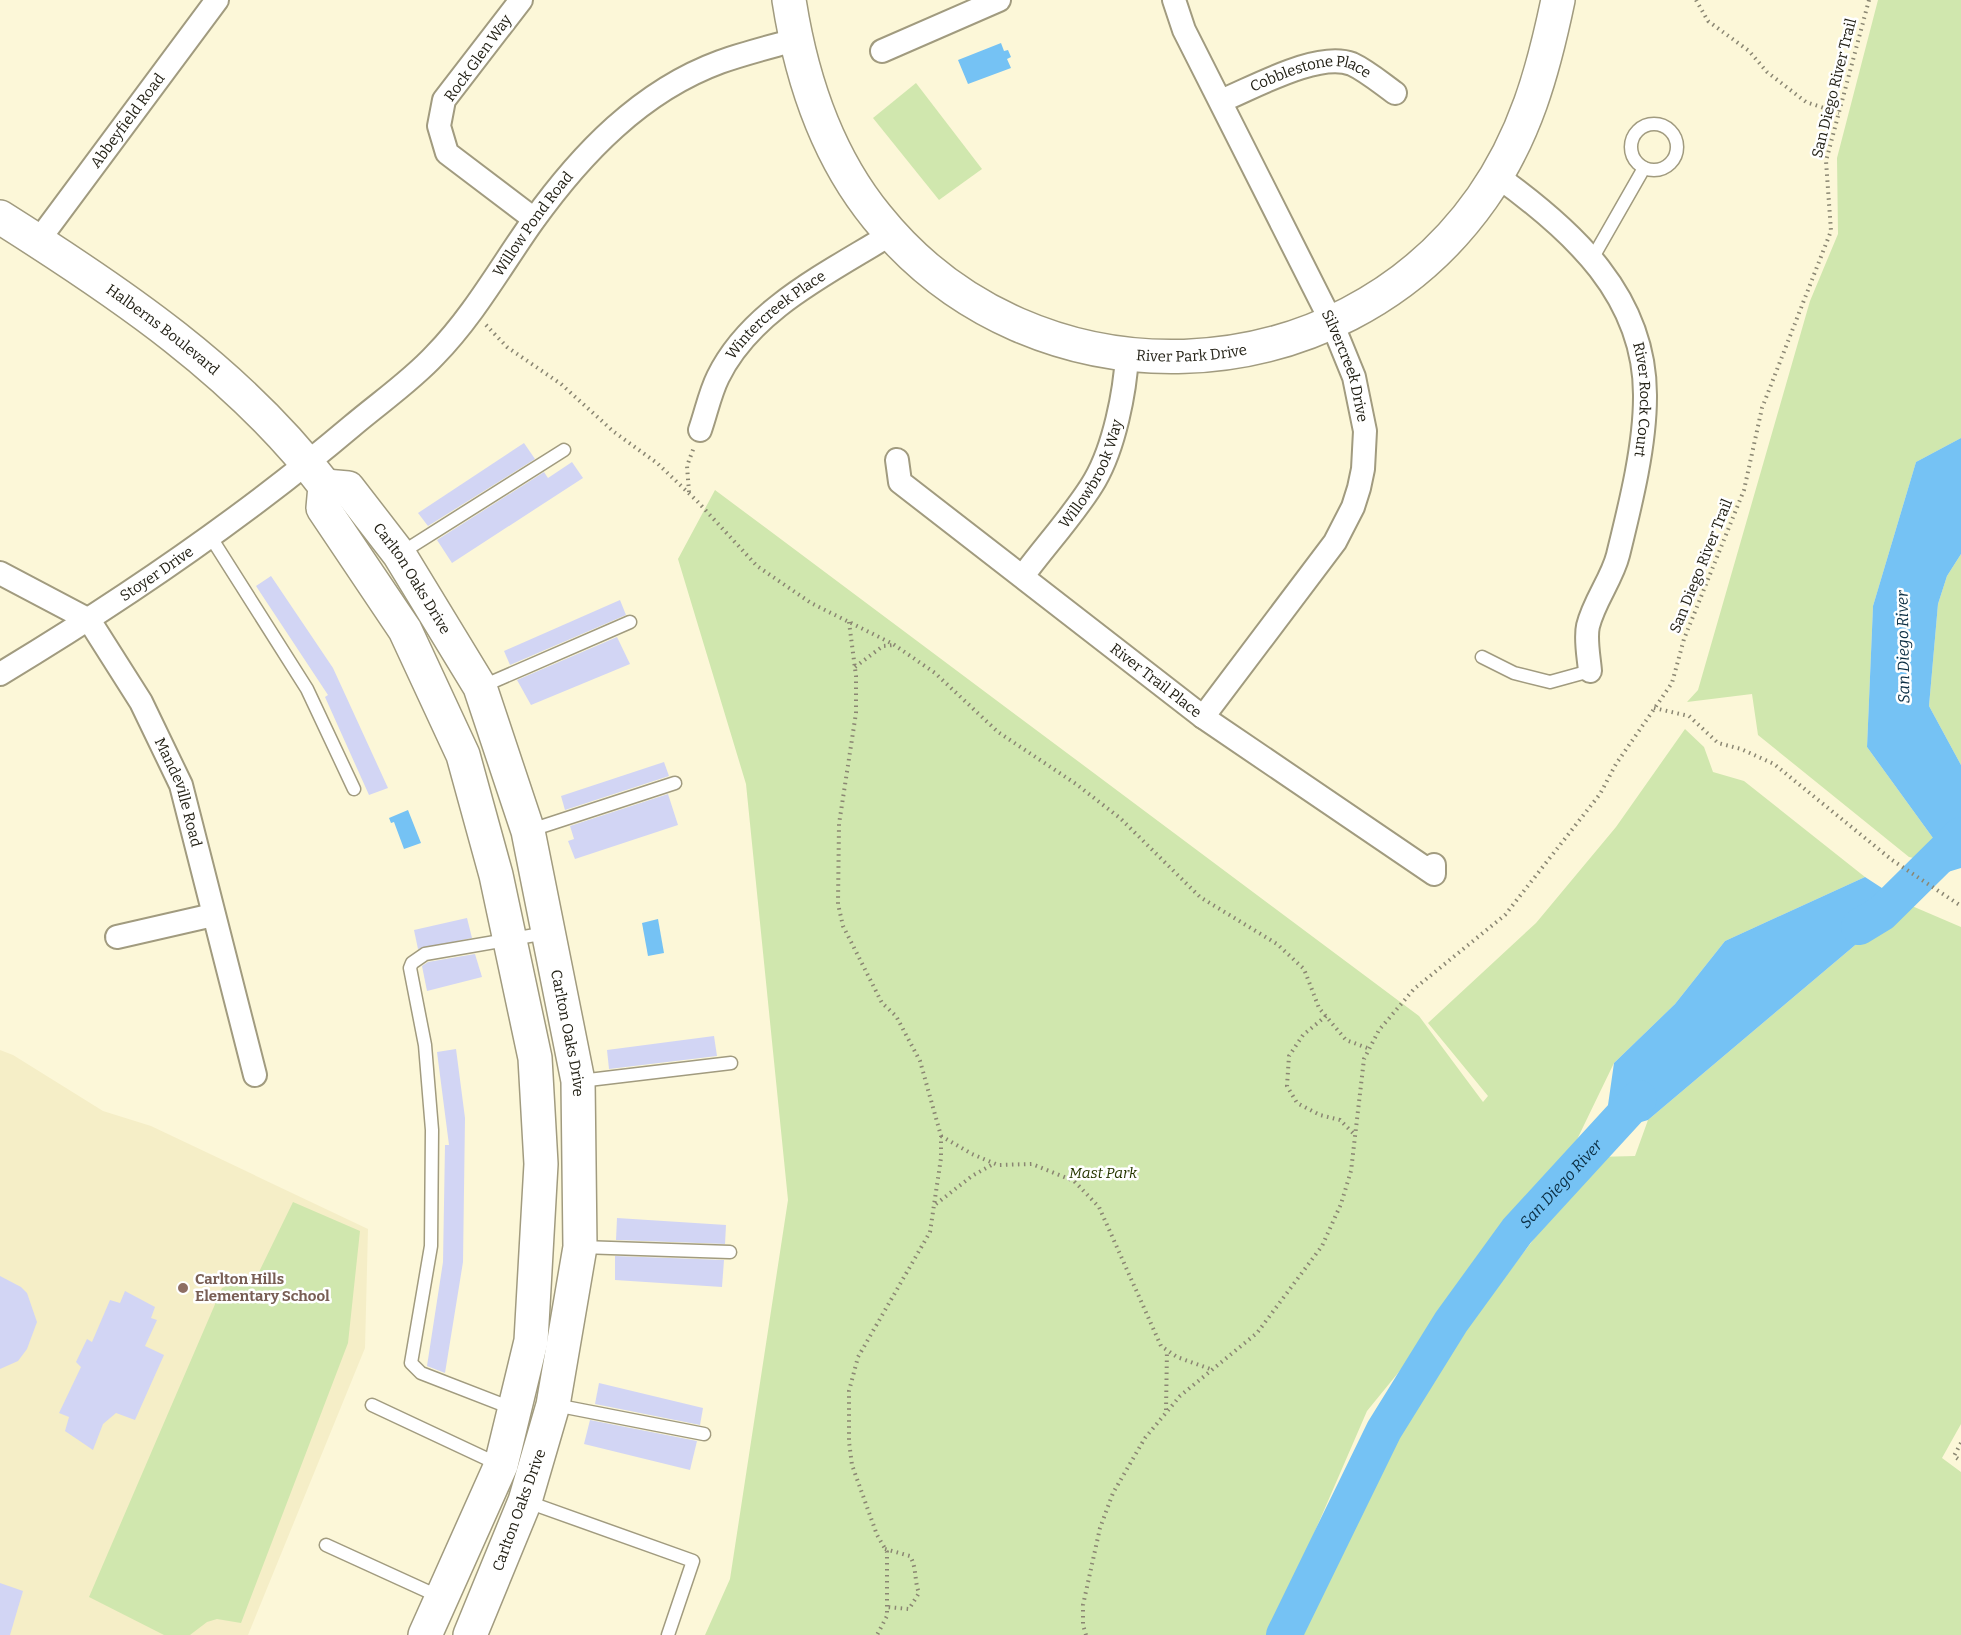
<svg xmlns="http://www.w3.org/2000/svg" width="1961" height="1635" viewBox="0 0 1961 1635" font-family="Bitter,serif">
  <rect width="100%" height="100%" fill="#fcf7d8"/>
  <path fill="#f5eec7" d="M 0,1050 L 13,1055 L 103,1111 L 151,1126 L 368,1229 L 365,1348 L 248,1635 L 0,1635 Z"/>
  <g fill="#d0e7ae">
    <path d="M 1878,0 L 1961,0 L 1961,438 L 1916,462 L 1873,606 L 1867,747 L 1933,838 L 1928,861 L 1909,857 L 1758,735 L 1752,694 L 1687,702 L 1698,690 L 1810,301 L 1838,234 L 1837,158 Z"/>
    <path d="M 916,83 L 982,169 L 939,200 L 873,118 Z"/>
    <path d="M 715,490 L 1419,1016 L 1483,1102 L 1488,1096 L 1428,1023 L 1536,923 L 1616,827 L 1685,729 L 1704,747 L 1713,772 L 1744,781 L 1865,877 L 1725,941 L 1675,1004 L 1614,1063 L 1570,1154 L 1442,1319 L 1367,1411 L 1270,1635 L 705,1635 L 730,1579 L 788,1200 L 746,784 L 678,559 Z"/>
    <path d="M 1961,554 L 1961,765 L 1929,706 L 1938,604 L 1947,576 Z"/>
    <path d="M 1905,903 L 1961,927 L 1961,1424 L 1942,1458 L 1961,1472 L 1961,1635 L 1297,1635 L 1397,1432 L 1467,1327 L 1596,1157 L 1635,1156 L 1648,1120 Z"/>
    <path d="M 293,1202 L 360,1231 L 348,1343 L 241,1623 L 217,1619 L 207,1622 L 190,1635 L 164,1635 L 89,1597 L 222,1288 L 258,1274 Z"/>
  </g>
  <g fill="#75c2f4">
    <path d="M 1001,43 L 1004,51 L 1008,50 L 1011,57 L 1007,59 L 1011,68 L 968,84 L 958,60 Z"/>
    <path d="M 1961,438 L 1961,554 L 1947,576 L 1938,604 L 1929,706 L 1961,765 L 1961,868 L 1928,878 L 1928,861 L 1933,838 L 1867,747 L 1873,606 L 1916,462 Z"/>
    <path d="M 408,810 L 421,843 L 404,849 L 394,822 L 391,823 L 389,818 Z"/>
    <path d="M 1865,877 L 1905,903 L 1648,1120 L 1604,1133 L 1614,1063 L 1675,1004 L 1725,941 Z"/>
    <path d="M 658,919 L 664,953 L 648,956 L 642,923 Z"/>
  </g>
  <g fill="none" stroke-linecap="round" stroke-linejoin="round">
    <g stroke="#75c2f4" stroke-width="36">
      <path d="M 1859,927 L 1882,913 L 1961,835"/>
      <path id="s1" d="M 1284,1635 L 1384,1430 L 1451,1322 L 1517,1231 L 1639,1098"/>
    </g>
  </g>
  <g fill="#d2d5f4">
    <path d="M 524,443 L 535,459 L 428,526 L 418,513 Z"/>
    <path d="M 572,462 L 583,478 L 452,563 L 437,540 L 544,472 L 548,478 Z"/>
    <path d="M 271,576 L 333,668 L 388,788 L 369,795 L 325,697 L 328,695 L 256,586 Z"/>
    <path d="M 620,600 L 626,615 L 510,665 L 504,651 Z"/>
    <path d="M 617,637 L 630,664 L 531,705 L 517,680 Z"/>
    <path d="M 664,762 L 669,776 L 565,810 L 561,796 Z"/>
    <path d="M 668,794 L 678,825 L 575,859 L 568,841 L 574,839 L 570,826 Z"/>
    <path d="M 467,918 L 472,938 L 418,949 L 414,930 Z"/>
    <path d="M 475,954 L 482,977 L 427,991 L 422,966 L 428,962 Z"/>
    <path d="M 714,1036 L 717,1056 L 609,1069 L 607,1050 Z"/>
    <path d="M 456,1049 L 465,1118 L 463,1262 L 445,1373 L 427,1366 L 443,1262 L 445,1145 L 449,1145 L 437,1052 Z"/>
    <path d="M 617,1218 L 726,1225 L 725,1244 L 616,1240 Z"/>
    <path d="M 615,1256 L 724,1260 L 722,1287 L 615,1280 Z"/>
    <path d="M 0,1276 L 21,1287 L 27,1293 L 37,1322 L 27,1349 L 18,1361 L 0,1369 Z"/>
    <path d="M 125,1291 L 155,1307 L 151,1318 L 157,1320 L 145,1346 L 164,1355 L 135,1420 L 116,1413 L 103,1424 L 93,1450 L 65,1431 L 69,1417 L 59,1413 L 81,1367 L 76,1362 L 87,1339 L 92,1342 L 110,1300 L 120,1303 Z"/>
    <path d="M 599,1383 L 703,1408 L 700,1425 L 595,1404 Z"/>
    <path d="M 590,1420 L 697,1441 L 690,1470 L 584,1444 Z"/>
    <path d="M 0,1583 L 23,1591 L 10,1635 L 0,1635 Z"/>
  </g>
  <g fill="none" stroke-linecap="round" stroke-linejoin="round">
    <defs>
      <g id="lane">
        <circle cx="1654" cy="147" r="23"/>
        <path d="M 1592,259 L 1644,168"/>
        <path d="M 210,536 L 307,689 L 354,789"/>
        <path d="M 401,553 L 564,450"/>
        <path d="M 1482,657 L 1514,673 L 1550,682 L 1590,671"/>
        <path d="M 483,686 L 630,622"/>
        <path d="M 528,831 L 675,783"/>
        <path d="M 580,1081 L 731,1063"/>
        <path d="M 581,1247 L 730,1252"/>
        <path d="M 372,1405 L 500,1465"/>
        <path d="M 555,1405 L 704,1434"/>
        <path d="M 514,1409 L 421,1373 L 411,1363 L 431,1246 L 432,1130 L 425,1045 L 410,968 L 412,963 L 425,954 L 547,933"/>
        <path d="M 525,1501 L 693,1561 L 668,1635"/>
        <path d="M 326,1545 L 440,1597"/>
      </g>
      <g id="street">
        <path d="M 521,0 L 444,100 L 439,126 L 447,153 L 534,219"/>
        <path id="s2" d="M 1174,0 L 1184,30 L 1332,323 L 1354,377 L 1365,431 L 1363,469 L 1359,488 L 1353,507 L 1335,542 L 1203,717"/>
        <path d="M 882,51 L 999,0"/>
        <path id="s3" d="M 1221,101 C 1255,87 1318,51 1352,64 C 1367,71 1381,83 1395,93"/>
        <path id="s4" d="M 1497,176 C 1572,230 1646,296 1645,397 C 1645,447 1630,506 1618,555 C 1612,579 1594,601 1588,626 C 1585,639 1589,658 1590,671"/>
        <path id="s5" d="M 38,241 L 217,0"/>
        <path id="s6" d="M 700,430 C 706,413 710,393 718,377 C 751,309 830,272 891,234"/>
        <path id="s7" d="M 897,460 L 900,482 L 1203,717 L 1434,874 L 1434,865"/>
        <path id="s8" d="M 0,573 L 89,620 L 141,702 L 181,785 L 255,1075"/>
        <path id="s9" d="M 1023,576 C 1044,547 1078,510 1095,480 C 1114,447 1125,393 1127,355"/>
        <path id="s10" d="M 0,674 C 123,600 242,519 352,426 C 379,403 411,381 435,355 C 474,315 501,266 533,221 C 581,154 641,91 720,62 C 745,53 770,47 795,40"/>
        <path d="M 117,937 L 213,915"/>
      </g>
      <g id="secondary">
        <path id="s11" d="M 789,0 C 801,77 827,156 877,217 C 1033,411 1339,401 1482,198 C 1525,137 1543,72 1558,0"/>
        <path id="s12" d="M 0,217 C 119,292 239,373 325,486 L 323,508 L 405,630 L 463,755 L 496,875 L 535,1058 L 541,1164 L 531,1341 L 501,1465 L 425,1635"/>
        <path id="s13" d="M 325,486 L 348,488 L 399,554 L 480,687 L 528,831 L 578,1081 L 580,1247 L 553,1405 L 525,1501 L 470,1635"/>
      </g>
    </defs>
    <use href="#lane" stroke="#a19b7f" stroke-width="15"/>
    <use href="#street" stroke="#a19b7f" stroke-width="26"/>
    <use href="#secondary" stroke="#a19b7f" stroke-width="36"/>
    <g stroke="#8a8672" stroke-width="4" stroke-dasharray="1.5 4.5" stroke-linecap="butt">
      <path d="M 1696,0 L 1708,21 L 1749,51 L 1767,72 L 1806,102 L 1839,113"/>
      <path d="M 486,325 L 507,347 L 561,384 L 614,432 L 657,463 L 697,501 L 757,566 L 811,603 L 893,644 L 935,673 L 998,732 L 1076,784 L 1120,818 L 1200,897 L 1277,944 L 1304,969 L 1319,1008 L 1346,1040 L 1370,1049"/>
      <path d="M 689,492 L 687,466 L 694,447"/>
      <path d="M 849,622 L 856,676 L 856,713 L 839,824 L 838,904 L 843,926 L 882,1003 L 896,1016 L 920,1061 L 941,1136 L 941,1158 L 930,1232 L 858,1357 L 849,1391 L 849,1442 L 852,1465 L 877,1535 L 887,1552 L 887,1616 L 877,1635"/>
      <path d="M 855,667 L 883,646 L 894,645"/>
      <path d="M 1654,708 L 1689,716 L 1718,743 L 1741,749 L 1774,764 L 1892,860 L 1961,906"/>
      <path d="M 1326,1016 L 1303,1035 L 1289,1056 L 1287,1086 L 1297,1103 L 1320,1115 L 1340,1120 L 1355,1135"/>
      <path d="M 941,1136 L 972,1154 L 998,1165 L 1032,1164 L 1074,1181 L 1099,1207 L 1161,1346 L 1177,1357 L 1213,1370"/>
      <path d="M 936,1204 L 972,1176 L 995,1163"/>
      <path d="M 1166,1410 L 1167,1350"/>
      <path d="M 1961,1443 L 1954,1456 L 1961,1461"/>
      <path d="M 885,1549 L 910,1556 C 917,1568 914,1580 919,1593 L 909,1609 L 887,1607"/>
      <path d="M 1086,1635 L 1083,1625 L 1083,1605 L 1100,1528 L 1113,1493 L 1145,1438 L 1180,1396 L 1257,1333 L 1322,1246 L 1341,1204 L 1351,1171 L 1364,1059 L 1379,1030 L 1414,989 L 1505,915 L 1600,794 L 1616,764 L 1672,683 L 1684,639 L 1744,490 L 1762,408 L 1831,231 L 1826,161 L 1869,0"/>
    </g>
    <use href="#lane" stroke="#fff" stroke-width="12"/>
    <use href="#street" stroke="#fff" stroke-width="22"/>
    <use href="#secondary" stroke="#fff" stroke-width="33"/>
  </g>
  <circle fill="#8d6e63" stroke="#fff" stroke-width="2" cx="183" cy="1288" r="6"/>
  <g text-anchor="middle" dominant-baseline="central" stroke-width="5" stroke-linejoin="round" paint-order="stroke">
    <g font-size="15" fill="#232116" stroke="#fff">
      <text transform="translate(478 58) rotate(-54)">Rock Glen Way</text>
      <text stroke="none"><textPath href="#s3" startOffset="96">Cobblestone Place</textPath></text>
      <text transform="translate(1834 88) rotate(-76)">San Diego River Trail</text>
      <text stroke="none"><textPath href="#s5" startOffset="150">Abbeyfield Road</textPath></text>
      <text stroke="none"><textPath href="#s10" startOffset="704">Willow Pond Road</textPath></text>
      <text stroke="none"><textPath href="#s6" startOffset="142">Wintercreek Place</textPath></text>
      <text stroke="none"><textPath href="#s12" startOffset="198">Halberns Boulevard</textPath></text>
      <text stroke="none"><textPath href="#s11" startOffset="594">River Park Drive</textPath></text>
      <text stroke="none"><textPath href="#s2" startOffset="405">Silvercreek Drive</textPath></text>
      <text stroke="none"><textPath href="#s4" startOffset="280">River Rock Court</textPath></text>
      <text stroke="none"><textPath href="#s9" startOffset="124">Willowbrook Way</textPath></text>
      <text transform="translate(1701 566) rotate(-68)">San Diego River Trail</text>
      <text stroke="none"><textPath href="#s10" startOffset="186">Stoyer Drive</textPath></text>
      <text stroke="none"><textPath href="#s13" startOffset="134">Carlton Oaks Drive</textPath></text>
      <text stroke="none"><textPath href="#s7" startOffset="346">River Trail Place</textPath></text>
      <text stroke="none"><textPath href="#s8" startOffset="296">Mandeville Road</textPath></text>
      <text stroke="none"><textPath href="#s13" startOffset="620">Carlton Oaks Drive</textPath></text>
      <text transform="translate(519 1510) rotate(-70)">Carlton Oaks Drive</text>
    </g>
    <g font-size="15" font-style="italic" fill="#263600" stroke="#fff">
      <text x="1103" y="1173">Mast Park</text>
    </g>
    <g font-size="15" font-weight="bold" fill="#785e54" stroke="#fff" text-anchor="start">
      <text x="195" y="1279">Carlton Hills<tspan x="195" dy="17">Elementary School</tspan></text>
    </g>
    <g font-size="16" font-style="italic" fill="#0a2d42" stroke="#fff">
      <text transform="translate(1903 647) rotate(-91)">San Diego River</text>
      <text stroke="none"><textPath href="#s1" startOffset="532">San Diego River</textPath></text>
    </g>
  </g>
</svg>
